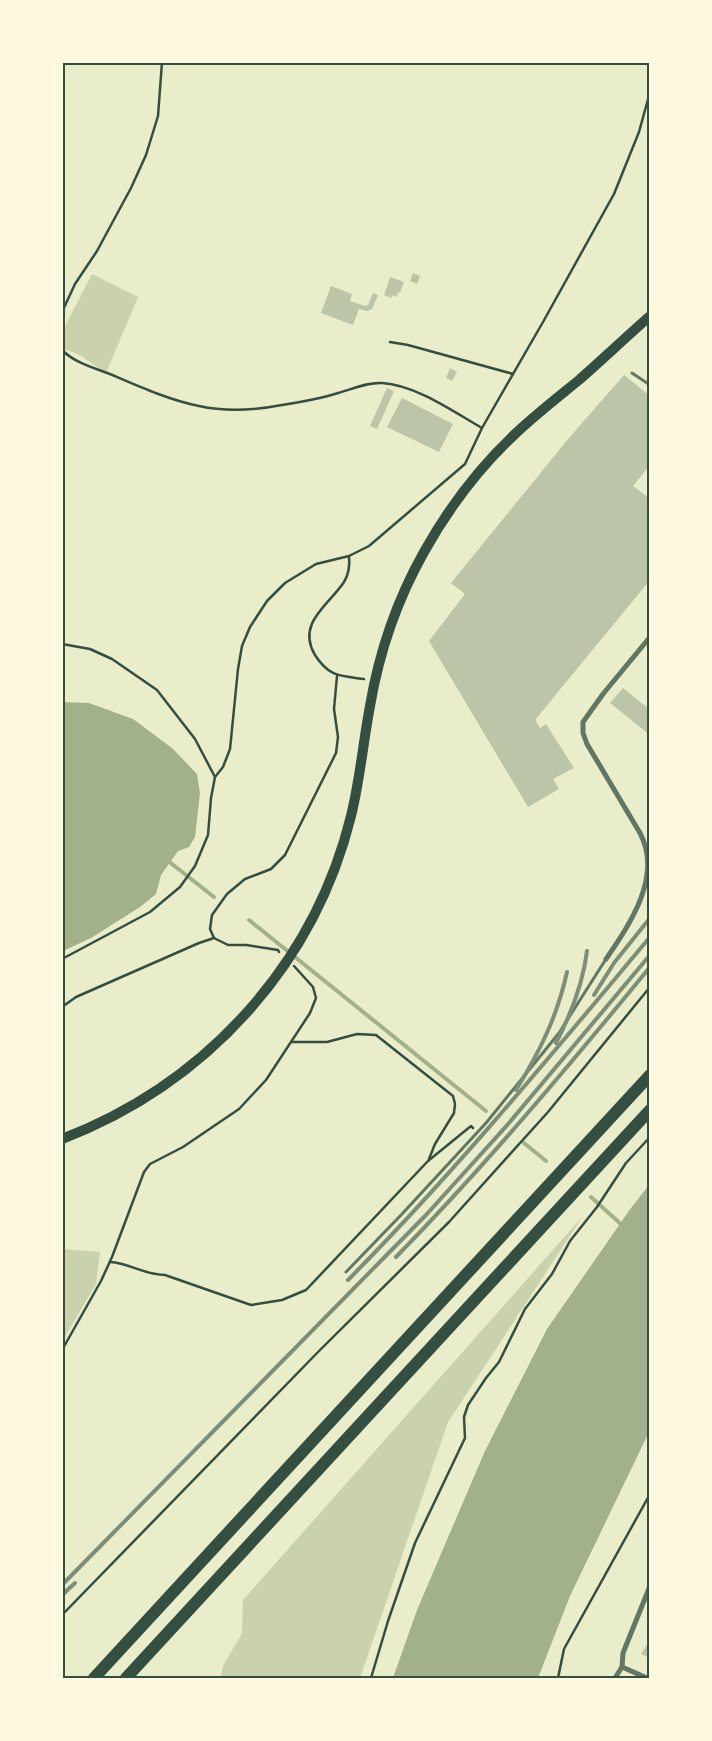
<svg xmlns="http://www.w3.org/2000/svg" width="712" height="1741" viewBox="0 0 712 1741" font-family="Commissioner,sans-serif">
  <rect width="100%" height="100%" fill="#e9edc9"/>
  <g fill="#cad2ad">
    <path d="M 92,274 L 138,297 L 106,373 L 81,356 L 63,348 L 63,330 Z"/>
    <path d="M 583,1216 L 448,1422 L 360,1678 L 220,1678 L 223,1666 L 242,1633 L 243,1600 Z"/>
    <path d="M 63,1249 L 100,1252 L 96,1284 L 63,1340 Z"/>
  </g>
  <g fill="#a3b18a">
    <path d="M 63,702 L 89,703 L 133,719 L 172,748 L 197,774 L 200,793 L 195,837 L 189,847 L 178,851 L 161,875 L 156,894 L 140,907 L 91,938 L 63,951 Z"/>
    <path d="M 649,1185 L 649,1432 L 570,1596 L 538,1678 L 393,1678 L 417,1610 L 485,1451 L 547,1329 L 631,1208 Z"/>
  </g>
  <g fill="none" stroke-linecap="round" stroke-linejoin="round">
    <g stroke="#a3b18a" stroke-width="4">
      <path d="M 167,860 L 214,897"/>
      <path d="M 249,920 L 486,1111"/>
      <path d="M 524,1143 L 546,1161"/>
      <path d="M 591,1197 L 623,1226"/>
    </g>
  </g>
  <g fill="#bcc5a7">
    <path d="M 413,273 L 420,276 L 417,284 L 410,281 Z"/>
    <path d="M 390,277 L 404,282 L 400,293 L 398,292 L 396,297 L 392,295 L 391,298 L 384,295 Z"/>
    <path d="M 331,286 L 352,294 L 350,301 L 365,306 L 368,305 L 373,293 L 378,295 L 372,309 L 367,311 L 359,309 L 353,325 L 321,313 Z"/>
    <path d="M 450,368 L 457,372 L 452,381 L 446,378 Z"/>
    <path d="M 624,375 L 650,396 L 650,465 L 633,486 L 650,499 L 650,580 L 535,720 L 540,728 L 546,724 L 574,768 L 553,779 L 559,789 L 528,807 L 429,641 L 465,594 L 451,583 L 569,438 Z"/>
    <path d="M 387,388 L 394,391 L 377,429 L 370,426 Z"/>
    <path d="M 402,398 L 453,424 L 439,452 L 387,427 Z"/>
    <path d="M 623,688 L 650,710 L 650,735 L 610,703 Z"/>
    <path d="M 650,1640 L 650,1658 L 641,1654 Z"/>
  </g>
  <g fill="none" stroke-linecap="round" stroke-linejoin="round">
    <g stroke="#344e41" stroke-width="2.5">
      <path d="M 62,312 L 75,284 L 97,251 L 131,188 L 146,155 L 158,116 L 162,62"/>
      <path d="M 390,342 L 408,345 L 513,374"/>
      <path d="M 62,350 C 75,363 94,368 110,374 C 138,386 169,400 199,406 C 226,412 256,410 282,405 C 301,402 320,399 338,393 C 353,389 367,382 382,383 C 416,385 454,412 482,428"/>
      <path d="M 349,556 C 350,566 349,574 344,582 C 329,605 296,623 315,655 C 329,677 340,676 364,679"/>
      <path d="M 62,644 L 90,649 L 112,659 L 157,690 L 195,739 L 215,777"/>
      <path d="M 279,952 L 278,950 L 246,945 L 228,945 L 214,938 L 210,929 L 212,915 L 227,894 L 245,879 L 271,869 L 285,855 L 336,753 L 338,737 L 334,709 L 337,676"/>
      <path d="M 62,959 L 150,912 L 180,887 L 195,866 L 208,835 L 211,798 L 215,777 L 223,767 L 230,749 L 238,669 L 242,646 L 250,627 L 267,601 L 285,583 L 316,564 L 349,556 L 369,546 L 465,464 L 482,428 L 543,322 L 614,194 L 639,132 L 650,92"/>
      <path d="M 62,1007 L 76,997 L 199,943 L 214,938"/>
      <path d="M 292,1042 L 327,1042 L 357,1034 L 376,1035 L 453,1096 L 455,1104 L 454,1113 L 435,1144 L 429,1159"/>
      <path d="M 110,1262 C 129,1263 145,1275 165,1275 L 251,1305 L 282,1300 L 306,1290 L 428,1161 L 471,1126 L 473,1128"/>
      <path d="M 62,1350 L 101,1281 L 112,1257 L 144,1172 L 150,1164 L 183,1147 L 239,1109 L 266,1080 L 310,1013 L 316,998 L 313,987 L 294,966"/>
      <path d="M 62,1615 L 319,1351 L 449,1222 L 548,1112 L 650,987"/>
      <path d="M 371,1678 L 388,1621 L 415,1543 L 465,1438 L 464,1417 L 468,1405 L 486,1378 L 499,1362 L 525,1309 L 552,1274 L 570,1241 L 597,1207 L 626,1163 L 650,1137"/>
      <path d="M 558,1678 L 564,1649 L 650,1494"/>
    </g>
    <g stroke="#617663" stroke-width="3">
      <path d="M 632,373 L 650,385"/>
      <path d="M 346,1272 L 402,1214 L 486,1123 L 559,1033 L 606,959"/>
    </g>
    <g stroke="#617663" stroke-width="5">
      <path d="M 606,959 C 630,924 663,876 640,833 L 587,744 L 583,733 L 583,722 L 603,694 L 650,637"/>
      <path d="M 622,1667 L 647,1678"/>
      <path d="M 615,1678 L 622,1667 L 623,1653 L 650,1586"/>
    </g>
    <path stroke="#344e41" stroke-width="10" d="M 62,1139 C 205,1084 314,966 351,816 C 360,780 363,743 370,706 C 379,653 397,600 424,552 C 448,509 479,468 514,435 C 535,415 557,398 579,380 C 603,359 626,337 650,316"/>
    <g stroke="#344e41" stroke-width="12">
      <path d="M 94,1678 L 650,1075"/>
      <path d="M 126,1678 L 650,1110"/>
    </g>
    <g stroke="#7c8e77" stroke-width="4">
      <path d="M 594,995 L 614,963 L 650,918"/>
      <path d="M 556,1043 C 571,1014 583,984 587,951"/>
      <path d="M 516,1090 C 540,1051 557,1017 567,972"/>
      <path d="M 396,1257 C 486,1165 568,1067 650,967"/>
      <path d="M 348,1280 C 456,1171 552,1054 650,937"/>
      <path d="M 62,1585 L 426,1215 L 509,1123 L 650,955"/>
      <path d="M 62,1595 L 75,1583"/>
    </g>
  </g>
  <rect width="712" height="1741" fill="none" stroke="#fefae0" stroke-width="128"/>
  <rect x="64" y="64" width="584" height="1613" fill="none" stroke="#344e41" stroke-width="2"/>
</svg>
